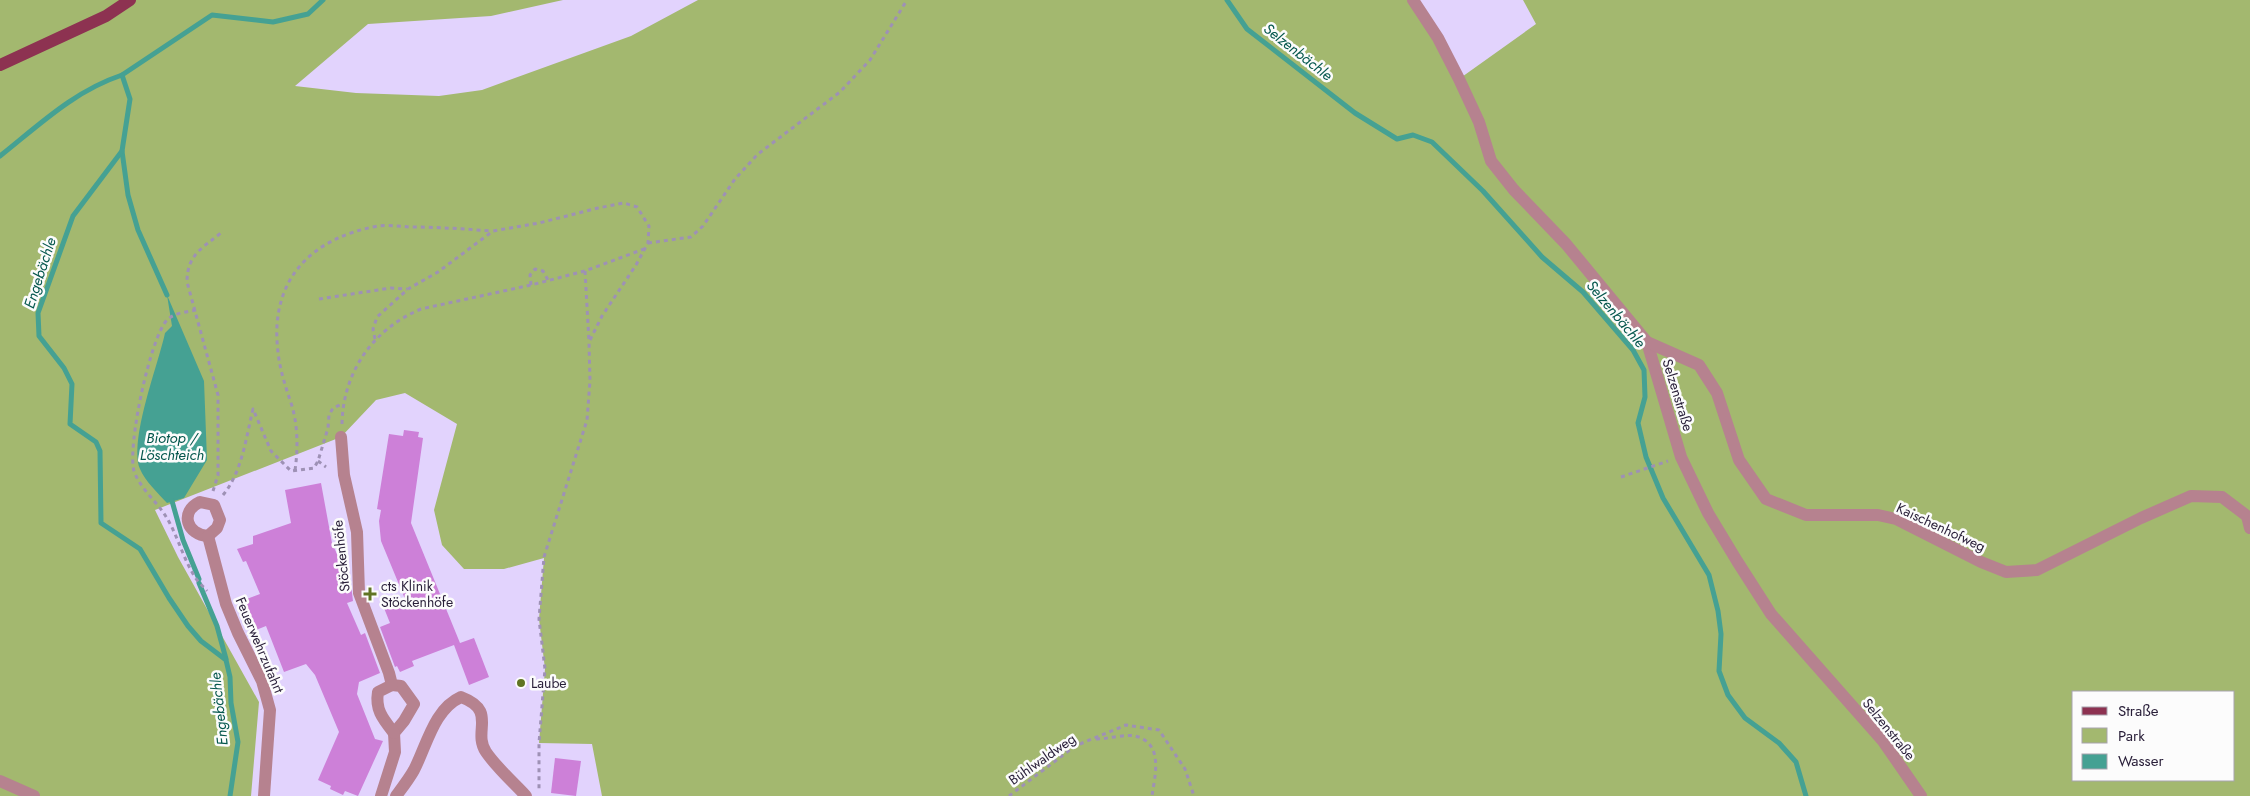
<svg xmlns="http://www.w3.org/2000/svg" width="2250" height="796" viewBox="0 0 2250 796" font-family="Jost,sans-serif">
  <rect width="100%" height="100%" fill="#e2d3fd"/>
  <path fill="#a3b86f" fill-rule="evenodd" d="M 0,0 L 563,0 L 491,16 L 368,24 L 295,86 L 356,93 L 439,96 L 482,90 L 631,36 L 698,0 L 1413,0 L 1459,79 L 1536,24 L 1523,0 L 2250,0 L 2250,796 L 602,796 L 592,744 L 539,743 L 545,669 L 539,619 L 544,558 L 504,569 L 464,569 L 442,545 L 434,510 L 457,424 L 405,393 L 376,400 L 341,437 L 155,510 L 178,557 L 259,702 L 251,796 L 0,796 ZM 2074,692 L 2234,692 L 2234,780 L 2074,780 Z"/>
  <path fill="#45a193" d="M 167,295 L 204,381 L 207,460 L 184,498 L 167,503 C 158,493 145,481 140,469 C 129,439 158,366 165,333 L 172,326 Z"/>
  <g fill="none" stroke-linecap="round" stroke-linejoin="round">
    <g stroke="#45a193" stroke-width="5">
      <path d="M 1227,0 L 1247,29 L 1355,113 L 1397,139 L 1413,135 L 1432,142 L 1483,191 L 1542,257 L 1583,292 L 1633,350 L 1644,370 L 1645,397 L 1638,423 L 1646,457 L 1663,498 L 1709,575 L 1718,611 L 1721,634 L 1719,671 L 1728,695 L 1745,718 L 1779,743 L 1796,762 L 1806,796"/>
      <path d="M 122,151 L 128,195 L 138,230 L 167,295"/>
      <path d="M 0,156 C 39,125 74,91 122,75"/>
      <path d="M 172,501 L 183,540 L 199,579"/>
      <path d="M 199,583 L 217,626 L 226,659"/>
      <path d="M 230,796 L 238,742 L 231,703 L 230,677 L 226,660 L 201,641 L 188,626 L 169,598 L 140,549 L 101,523 L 100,451 L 96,442 L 70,424 L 72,384 L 64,368 L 39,336 L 38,313 L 73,216 L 122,151 L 130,99 L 122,75 L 212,15 L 273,22 L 308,14 L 323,0"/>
    </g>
  </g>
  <g fill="#cd80d8">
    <path d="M 404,430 L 419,432 L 418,437 L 423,438 L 411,523 L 460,643 L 474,638 L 489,677 L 469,685 L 454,645 L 412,661 L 414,666 L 400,672 L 397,666 L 395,667 L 380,627 L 390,623 L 384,608 L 405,599 L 381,541 L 379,521 L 381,510 L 377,509 L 389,434 L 403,436 Z"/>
    <path d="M 321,483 L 332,543 L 351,585 L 353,601 L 347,603 L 361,635 L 365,633 L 380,673 L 359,682 L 357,694 L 375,739 L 383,741 L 358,796 L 345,791 L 343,795 L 330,789 L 331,786 L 318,780 L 339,732 L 315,675 L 306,664 L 284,672 L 266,626 L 256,630 L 244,600 L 260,594 L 246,561 L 243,562 L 237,549 L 253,544 L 253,536 L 291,523 L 285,490 Z"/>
    <path d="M 555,758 L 581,761 L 576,796 L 551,793 Z"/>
  </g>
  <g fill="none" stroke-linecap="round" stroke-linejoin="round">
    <g stroke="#9e91b5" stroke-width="3" stroke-dasharray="4 4" stroke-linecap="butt">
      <path d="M 648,243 L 691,237 L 703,226 L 735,179 L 758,154 L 840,92 L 870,60 L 907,0"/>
      <path d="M 585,271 L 589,342"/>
      <path d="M 531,285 L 530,275 L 535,269 L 543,271 L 548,280"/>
      <path d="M 319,299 L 391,288 L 407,289"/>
      <path d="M 196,310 C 186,312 174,313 167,320 C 150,338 127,447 134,471 C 140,488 155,500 165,515 C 178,535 183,560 197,580 C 200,584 204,587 207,591"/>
      <path d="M 375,339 L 373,329 L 377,317 L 408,289 L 438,272 L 493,231 L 539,223 L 598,208 L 624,203 L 637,207 L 649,226 L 648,243 L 636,265 L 602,316 L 589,342 L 590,381 L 587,420 L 544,557 L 539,619 L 545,669 L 539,743 L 539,791"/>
      <path d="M 342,424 C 343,372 373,329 421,309 L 531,285 L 585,271 L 644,249"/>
      <path d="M 318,461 L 326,467"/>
      <path d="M 295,470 C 298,450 298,427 292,406 C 286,388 280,371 278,352 C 269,280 311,238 378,226 C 388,225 399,226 409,227 C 437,227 464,229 492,231"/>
      <path d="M 1621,477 L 1668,461"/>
      <path d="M 213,491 L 218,475 L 218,395 L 187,282 C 187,254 203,248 222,232"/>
      <path d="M 223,495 C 242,472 246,438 253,409 L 271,451 L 291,471 L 314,468 L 318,461 L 328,428 L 329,415 L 333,408 L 342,404"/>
      <path d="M 1096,739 C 1106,739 1126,734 1135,736 C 1164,743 1155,775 1152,796"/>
      <path d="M 1009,796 L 1075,746 L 1126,725 L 1159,730 L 1185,769 L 1194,796"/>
    </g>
    <g stroke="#b6828f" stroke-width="12">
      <path d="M 1413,0 L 1438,38 L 1459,79 L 1479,122 L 1491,161 L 1514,190 L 1566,244 L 1647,342 L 1681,457 L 1708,513 L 1737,561 L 1771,614 L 1883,741 L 1921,796"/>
      <path d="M 1647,342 L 1699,365 L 1717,393 L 1739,460 L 1766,499 L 1806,515 L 1878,515 L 1896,519 L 1981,562 L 2006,572 L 2037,570 L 2141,518 L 2191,496 L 2222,497 L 2247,516 L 2250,528"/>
      <path d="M 341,437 L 344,475 L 357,532 L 359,593 L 389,673 L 392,685 L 401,686 L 414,704 L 404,721 L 394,733 L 395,752 L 381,796"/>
      <path d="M 200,502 L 214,505 L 220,520 L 217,528 L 208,536 C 187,535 179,512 200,502 Z"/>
      <path d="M 208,536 L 226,604 L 238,633 L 262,681 L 270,710 L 264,796"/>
      <path d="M 392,685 L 378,692 C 375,710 383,719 394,733"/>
      <path d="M 0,781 L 34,796"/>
      <path d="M 396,796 C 402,788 409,779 414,770 C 427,745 434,709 461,697 C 498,711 472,731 486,752 C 497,768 513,782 526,796"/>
    </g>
    <path stroke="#8d3251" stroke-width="12" d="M 0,65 L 106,16 L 130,0"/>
  </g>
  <g fill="#607423" stroke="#fcfcfc" stroke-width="2">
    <path d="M367.5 586.5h5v5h5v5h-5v5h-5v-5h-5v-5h5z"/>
    <circle cx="521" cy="683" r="5"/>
  </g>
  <g text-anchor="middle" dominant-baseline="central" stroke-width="5" stroke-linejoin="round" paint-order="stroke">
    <g font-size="14" fill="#281e38" stroke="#fcfcfc">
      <text transform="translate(1678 395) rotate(73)">Selzenstraße</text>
      <text transform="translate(1941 527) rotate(25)">Kaischenhofweg</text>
      <text transform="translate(341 556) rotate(-96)">Stöckenhöfe</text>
      <text transform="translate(260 645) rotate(67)">Feuerwehrzufahrt</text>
      <text transform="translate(1889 729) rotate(51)">Selzenstraße</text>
      <text transform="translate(1042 759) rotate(-35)">Bühlwaldweg</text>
    </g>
    <g font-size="14" fill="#281e38" stroke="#fcfcfc" text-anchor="start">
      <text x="381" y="586">cts Klinik<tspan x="381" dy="16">Stöckenhöfe</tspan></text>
      <text x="531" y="683">Laube</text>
    </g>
    <g font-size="15" font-style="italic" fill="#05574d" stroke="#fcfcfc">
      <text transform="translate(1298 52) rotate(38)">Selzenbächle</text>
      <text transform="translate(40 273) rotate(-72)">Engebächle</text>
      <text transform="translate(1616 314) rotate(50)">Selzenbächle</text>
      <text x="172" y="438">Biotop /<tspan x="172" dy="17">Löschteich</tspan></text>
      <text transform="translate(219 709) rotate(-96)">Engebächle</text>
    </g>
  </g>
  <rect x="2072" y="691" width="162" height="90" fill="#fcfcfc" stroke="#a7a3ae"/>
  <rect x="2082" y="707" width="25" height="8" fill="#8d3251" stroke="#a7a3ae"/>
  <text x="2118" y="716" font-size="15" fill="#281e38">Straße</text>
  <rect x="2082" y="728" width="25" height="15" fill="#a3b86f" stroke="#a7a3ae"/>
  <text x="2118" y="741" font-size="15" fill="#281e38">Park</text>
  <rect x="2082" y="754" width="25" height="15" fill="#45a193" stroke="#a7a3ae"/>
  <text x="2118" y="766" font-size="15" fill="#281e38">Wasser</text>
</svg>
